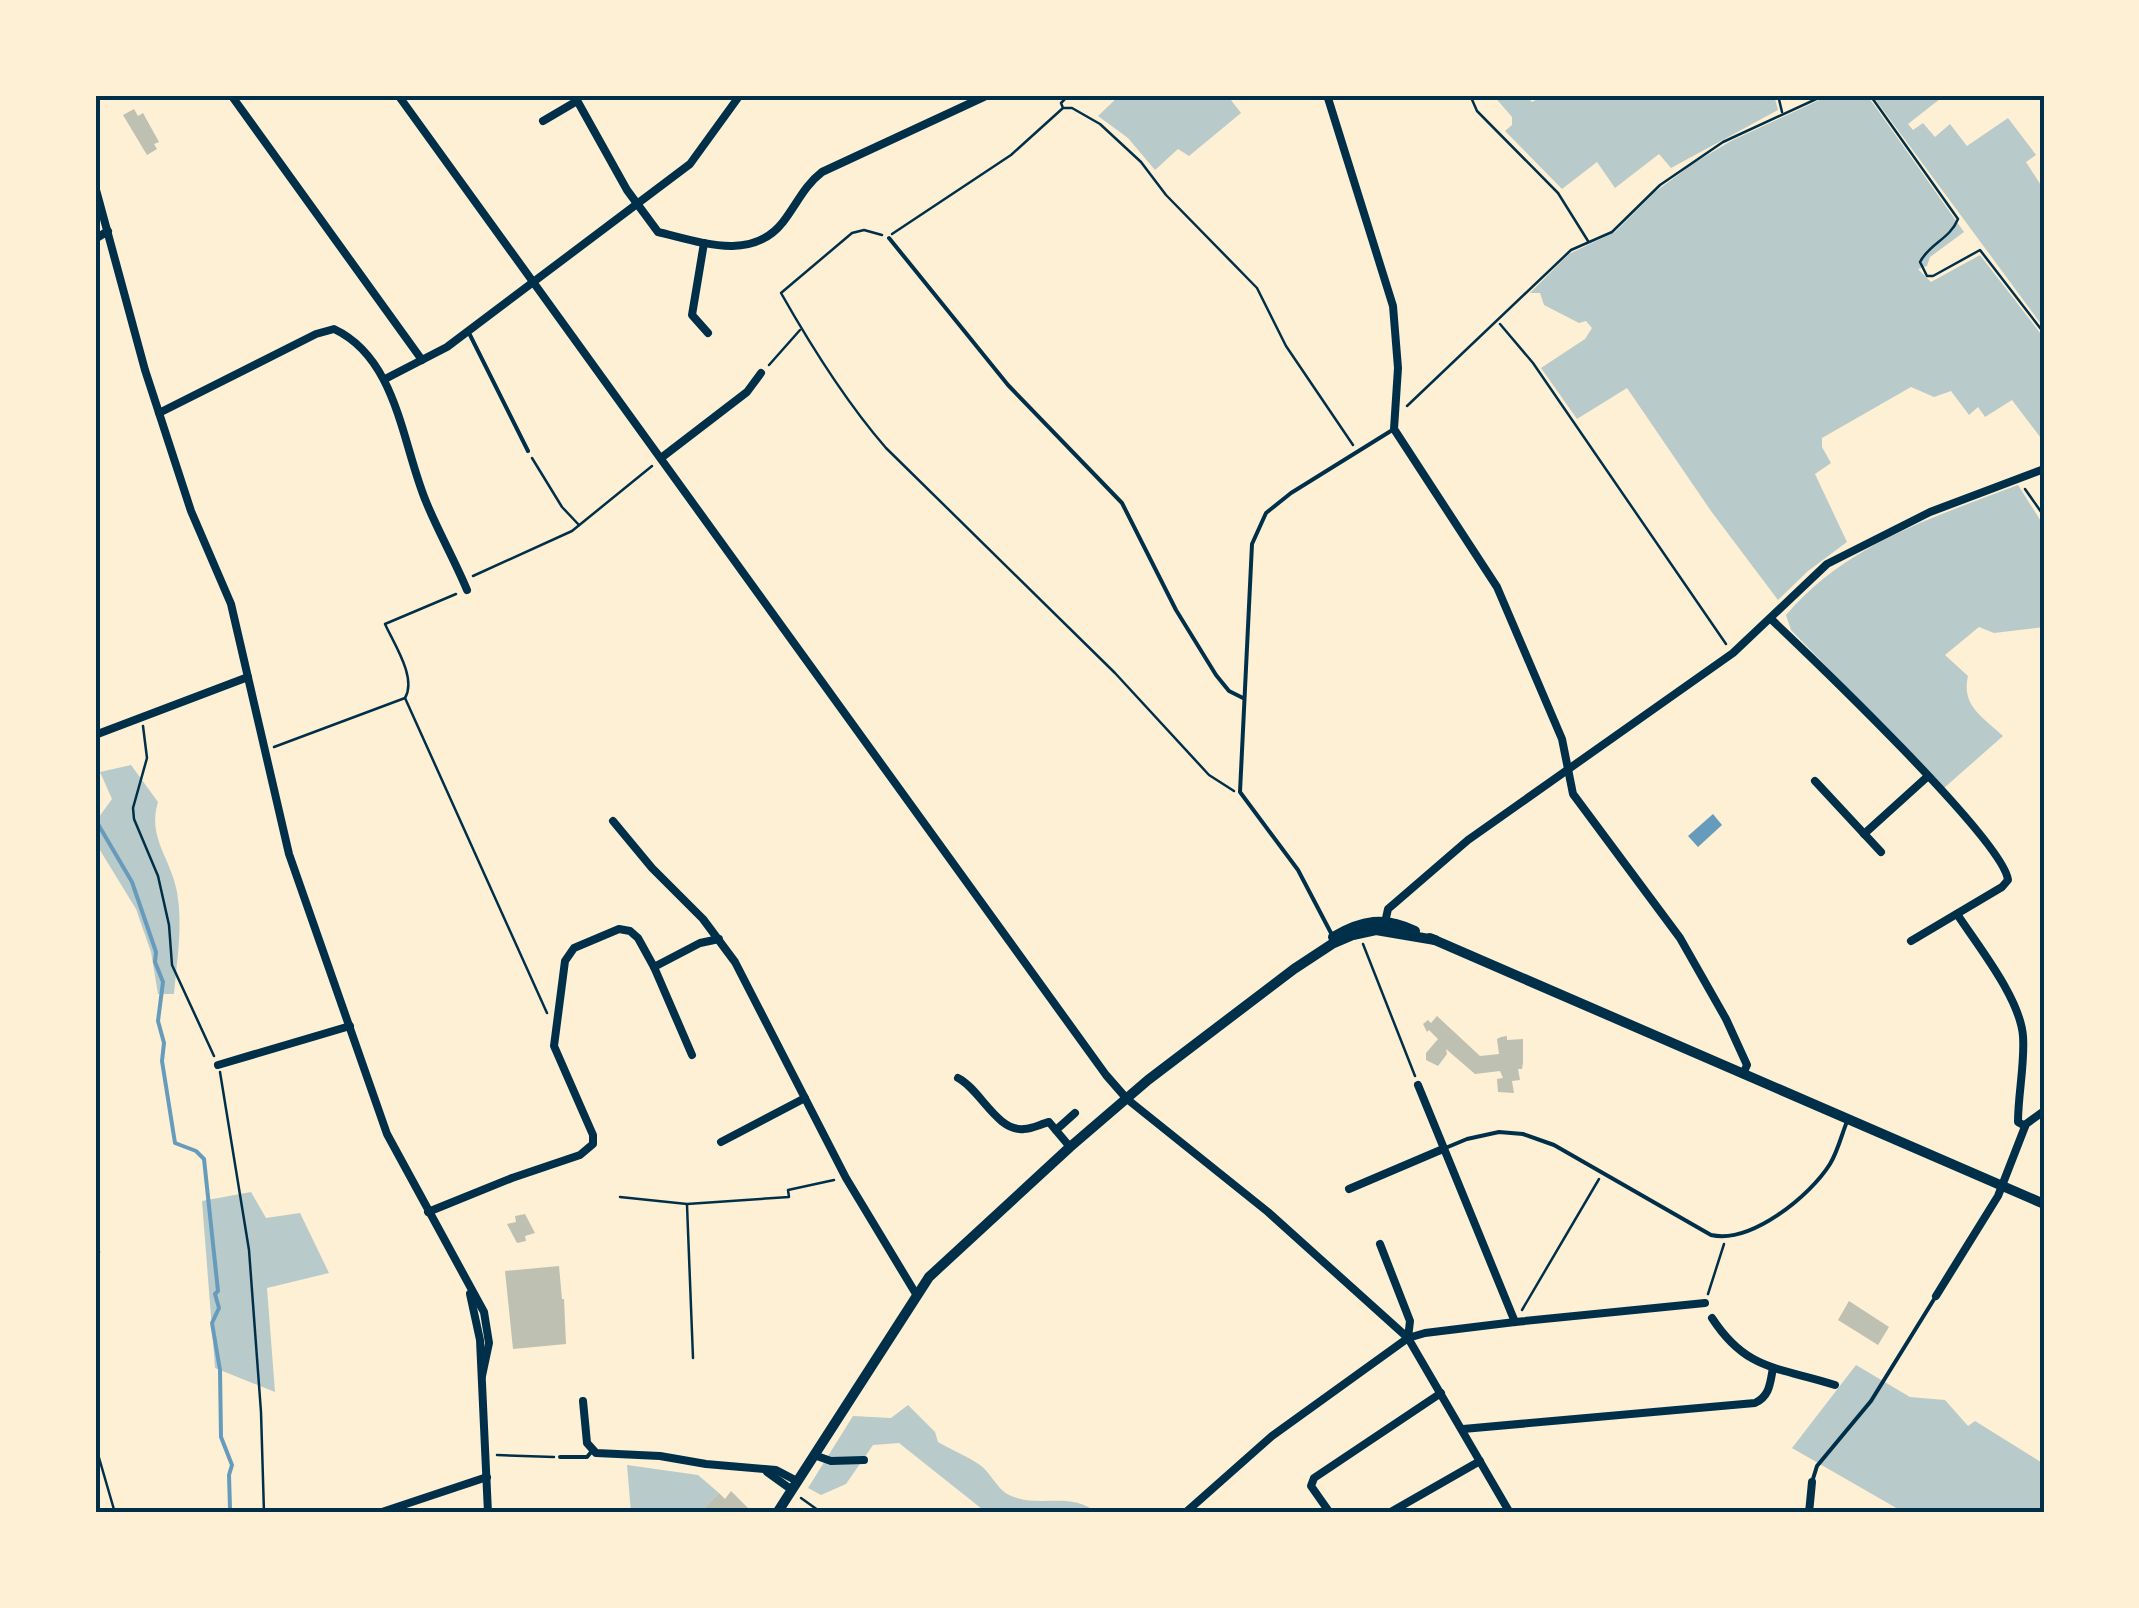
<svg xmlns="http://www.w3.org/2000/svg" width="2139" height="1608" viewBox="0 0 2139 1608" font-family="Commissioner,sans-serif">
  <rect width="100%" height="100%" fill="#fdf0d5"/>
  <g fill="#b9caca">
    <path d="M 1120,95 L 1227,95 L 1241,113 L 1189,156 L 1178,149 L 1155,170 L 1128,138 L 1098,116 Z"/>
    <path d="M 1493,95 L 1525,95 L 1532,102 L 1545,95 L 1774,95 L 1778,110 L 1671,168 L 1659,154 L 1615,188 L 1597,162 L 1562,189 L 1505,131 L 1512,125 L 1512,117 Z"/>
    <path d="M 1830,95 L 1867,95 L 1964,232 L 1930,257 L 1927,266 L 1918,269 L 1931,282 L 1980,255 L 2044,338 L 2044,442 L 2012,400 L 1985,417 L 1978,407 L 1969,415 L 1951,391 L 1934,397 L 1911,387 L 1822,438 L 1822,447 L 1831,463 L 1815,474 L 1847,542 L 1808,571 L 1778,600 L 1711,511 L 1627,388 L 1577,419 L 1541,368 L 1585,339 L 1592,328 L 1586,321 L 1579,323 L 1544,305 L 1540,293 L 1530,293 L 1569,254 L 1615,232 L 1655,192 L 1694,163 L 1731,141 Z"/>
    <path d="M 1872,95 L 1945,95 L 1908,124 L 1913,130 L 1923,123 L 1935,137 L 1950,124 L 1967,146 L 2008,118 L 2036,155 L 2026,162 L 2044,190 L 2044,328 Z"/>
    <path d="M 2018,485 L 2044,526 L 2044,627 L 1994,633 L 1979,627 L 1945,655 L 1968,676 C 1961,706 1983,717 2003,736 L 1944,788 L 1791,630 L 1786,615 C 1848,543 1932,518 2018,485 Z"/>
    <path d="M 131,765 L 158,802 C 147,838 171,858 177,892 C 183,925 177,960 174,994 L 158,994 L 151,952 L 136,909 L 95,842 L 95,810 L 99,817 L 112,799 L 100,772 Z"/>
    <path d="M 251,1192 L 266,1218 L 300,1213 L 329,1273 L 267,1288 L 275,1392 L 215,1368 L 202,1201 Z"/>
    <path d="M 1856,1365 L 1910,1397 L 1945,1400 L 1968,1426 L 1975,1421 L 2044,1464 L 2044,1513 L 1905,1513 L 1792,1448 Z"/>
    <path d="M 908,1405 L 935,1432 L 938,1442 C 952,1450 967,1456 980,1465 C 990,1472 997,1488 1007,1494 C 1037,1510 1070,1490 1097,1513 L 987,1513 L 899,1443 L 873,1445 L 846,1484 L 821,1495 L 808,1488 L 853,1416 L 891,1418 Z"/>
    <path d="M 627,1465 L 698,1475 L 719,1493 L 700,1513 L 631,1513 Z"/>
  </g>
  <path fill="#669bbc" d="M 1713,814 L 1722,825 L 1698,847 L 1688,836 Z"/>
  <g fill="none" stroke-linecap="round" stroke-linejoin="round">
    <path stroke="#669bbc" stroke-width="4" d="M 95,819 L 132,882 L 156,952 L 155,962 L 163,982 L 158,1021 L 164,1043 L 162,1061 L 175,1143 L 196,1151 L 204,1159 L 218,1291 L 215,1294 L 219,1308 L 212,1323 L 220,1370 L 221,1437 L 232,1465 L 229,1475 L 230,1508"/>
  </g>
  <g fill="#bec0b2">
    <path d="M 134,109 L 138,116 L 143,113 L 159,142 L 154,144 L 157,149 L 147,155 L 123,115 Z"/>
    <path d="M 1437,1016 L 1480,1056 L 1499,1054 L 1497,1039 L 1501,1037 L 1507,1036 L 1507,1040 L 1523,1039 L 1523,1063 L 1522,1069 L 1518,1069 L 1520,1080 L 1512,1081 L 1514,1093 L 1498,1092 L 1497,1079 L 1503,1078 L 1500,1071 L 1475,1074 L 1446,1049 L 1447,1054 L 1438,1066 L 1426,1060 L 1426,1053 L 1438,1039 L 1429,1030 L 1427,1032 L 1423,1024 L 1428,1020 L 1431,1023 Z"/>
    <path d="M 525,1214 L 535,1233 L 525,1236 L 526,1241 L 517,1243 L 507,1224 L 516,1222 L 515,1216 Z"/>
    <path d="M 559,1266 L 562,1299 L 564,1299 L 566,1344 L 513,1349 L 505,1271 Z"/>
    <path d="M 1849,1301 L 1889,1327 L 1878,1345 L 1838,1320 Z"/>
    <path d="M 731,1491 L 748,1508 L 743,1513 L 700,1513 L 719,1493 L 725,1499 Z"/>
  </g>
  <g fill="none" stroke-linecap="round" stroke-linejoin="round">
    <g stroke="#003049" stroke-width="2.5">
      <path d="M 1470,95 L 1477,111 L 1558,193 L 1588,241"/>
      <path d="M 1778,95 L 1782,112"/>
      <path d="M 1870,95 L 1958,219 C 1950,239 1929,244 1920,262 L 1927,276 L 1933,276 L 1980,250 L 2044,333"/>
      <path d="M 1064,108 L 1072,108 L 1100,124 L 1141,162 L 1166,195 L 1257,288 L 1286,346 L 1353,445"/>
      <path d="M 892,234 L 1011,155 L 1063,108 L 1061,103 L 1069,95"/>
      <path d="M 882,235 L 864,230 L 852,233 L 781,293 C 811,346 846,402 886,448 L 1115,673 L 1209,775 L 1234,791"/>
      <path d="M 1500,324 L 1533,363 L 1726,644"/>
      <path d="M 769,365 L 800,330"/>
      <path d="M 1407,406 L 1571,250 L 1612,232 L 1660,185 L 1723,142 L 1825,95"/>
      <path d="M 532,458 L 562,507 L 579,525"/>
      <path d="M 2025,489 L 2044,516"/>
      <path d="M 473,576 L 572,531 L 652,466"/>
      <path d="M 405,698 L 547,1013"/>
      <path d="M 143,726 L 147,758 L 133,808 L 134,819 L 158,876 L 169,925 L 172,965 L 214,1056"/>
      <path d="M 274,747 L 405,698 C 417,678 394,644 385,624 L 456,594"/>
      <path d="M 1363,944 L 1415,1076"/>
      <path d="M 220,1072 L 249,1250 L 261,1412 L 264,1513"/>
      <path d="M 620,1197 L 687,1204 L 789,1197 L 788,1190 L 834,1180"/>
      <path d="M 687,1205 L 693,1358"/>
      <path d="M 95,1239 L 99,1252 L 95,1253"/>
      <path d="M 1708,1294 L 1724,1244"/>
      <path d="M 1522,1310 L 1599,1179"/>
      <path d="M 95,1444 L 115,1513"/>
      <path d="M 497,1455 L 554,1457"/>
      <path d="M 801,1498 L 822,1513"/>
    </g>
    <g stroke="#003049" stroke-width="4">
      <path d="M 889,238 L 1008,385 L 1122,503 L 1176,610 L 1216,675 L 1229,691 L 1243,698"/>
      <path d="M 468,331 L 528,451"/>
      <path d="M 1331,933 L 1298,870 L 1240,792 L 1252,544 L 1266,513 L 1291,493 L 1394,429"/>
      <path d="M 1443,1149 L 1467,1139 L 1499,1132 L 1523,1134 L 1554,1145 L 1711,1235 C 1751,1244 1810,1196 1830,1164 C 1838,1151 1842,1133 1848,1119"/>
      <path d="M 560,1457 L 587,1457 L 592,1451"/>
      <path d="M 1812,1482 L 1817,1466 L 1871,1401 L 1936,1296"/>
    </g>
    <g stroke="#003049" stroke-width="8">
      <path d="M 231,95 L 422,360"/>
      <path d="M 398,95 L 1106,1075 L 1127,1099 L 1268,1212 L 1408,1338 L 1510,1513"/>
      <path d="M 574,95 L 627,190 L 658,232 C 700,242 752,262 783,222 C 797,204 804,186 822,172 L 988,95"/>
      <path d="M 1327,95 L 1393,306 L 1398,368 L 1394,429 L 1497,587 L 1562,739 L 1573,794 L 1680,938 L 1726,1019 L 1747,1065 L 1743,1074"/>
      <path d="M 543,121 L 577,101"/>
      <path d="M 95,186 L 145,370 L 191,511 L 231,604 L 289,854 L 387,1134 L 484,1312 L 489,1343 L 482,1376"/>
      <path d="M 95,239 L 108,231"/>
      <path d="M 704,243 L 692,315 L 708,333"/>
      <path d="M 385,379 L 447,347 L 690,164 L 740,95"/>
      <path d="M 159,413 L 316,334 L 334,329 C 398,359 402,446 427,504 C 439,533 455,561 467,590"/>
      <path d="M 661,458 L 747,392 L 761,373"/>
      <path d="M 1771,619 C 1810,656 2004,841 2008,880 L 2002,887 L 1911,941"/>
      <path d="M 95,735 L 248,677"/>
      <path d="M 1815,781 L 1881,852"/>
      <path d="M 613,821 L 652,868 L 703,919 L 735,962 L 846,1178 L 916,1294"/>
      <path d="M 1864,834 L 1927,777"/>
      <path d="M 1957,914 C 1978,946 2020,998 2023,1036 C 2025,1064 2018,1094 2018,1122 L 2025,1126"/>
      <path d="M 1384,927 L 1388,909 L 1468,840 L 1733,653 L 1827,564 L 1930,512 L 2044,469"/>
      <path d="M 654,967 L 692,1055"/>
      <path d="M 218,1065 L 350,1026"/>
      <path d="M 958,1078 C 980,1089 997,1132 1024,1129 C 1032,1129 1041,1124 1049,1122 L 1070,1147"/>
      <path d="M 1418,1085 L 1515,1322"/>
      <path d="M 1056,1130 L 1075,1113"/>
      <path d="M 721,1142 L 805,1098"/>
      <path d="M 1349,1189 L 1443,1149"/>
      <path d="M 428,1212 L 512,1178 L 580,1155 L 593,1144 L 593,1135 L 554,1046 L 565,961 L 574,948 L 619,929 L 630,931 L 638,938 L 654,967 L 700,943 L 719,939"/>
      <path d="M 1380,1244 L 1410,1321 L 1408,1338"/>
      <path d="M 470,1294 L 480,1340 L 488,1513"/>
      <path d="M 1936,1296 L 1998,1196 L 2026,1124 L 2044,1111"/>
      <path d="M 1712,1318 C 1747,1372 1780,1367 1835,1385"/>
      <path d="M 583,1401 L 587,1443 L 596,1453 L 660,1456 L 706,1464 L 776,1470 L 797,1481"/>
      <path d="M 1463,1429 L 1755,1403 C 1770,1396 1770,1383 1773,1368"/>
      <path d="M 814,1455 L 831,1461 L 864,1460"/>
      <path d="M 767,1472 L 792,1490"/>
      <path d="M 379,1513 L 487,1477"/>
      <path d="M 1185,1513 L 1272,1436 L 1408,1338 L 1425,1333 L 1515,1322 L 1705,1303"/>
      <path d="M 1330,1513 L 1311,1486 L 1314,1478 L 1441,1393"/>
      <path d="M 1389,1513 L 1480,1461"/>
      <path d="M 1809,1513 L 1812,1482"/>
    </g>
    <g stroke="#003049" stroke-width="10">
      <path d="M 1333,937 C 1362,920 1384,916 1415,931"/>
      <path d="M 1430,938 L 2044,1204"/>
      <path d="M 777,1513 L 929,1277 L 1070,1147 L 1148,1080 L 1294,969 L 1332,944 L 1353,935 L 1376,930 L 1435,940"/>
    </g>
  </g>
  <rect width="2139" height="1608" fill="none" stroke="#fdf0d5" stroke-width="195"/>
  <rect x="98" y="98" width="1944" height="1412" fill="none" stroke="#003049" stroke-width="4"/>
</svg>
